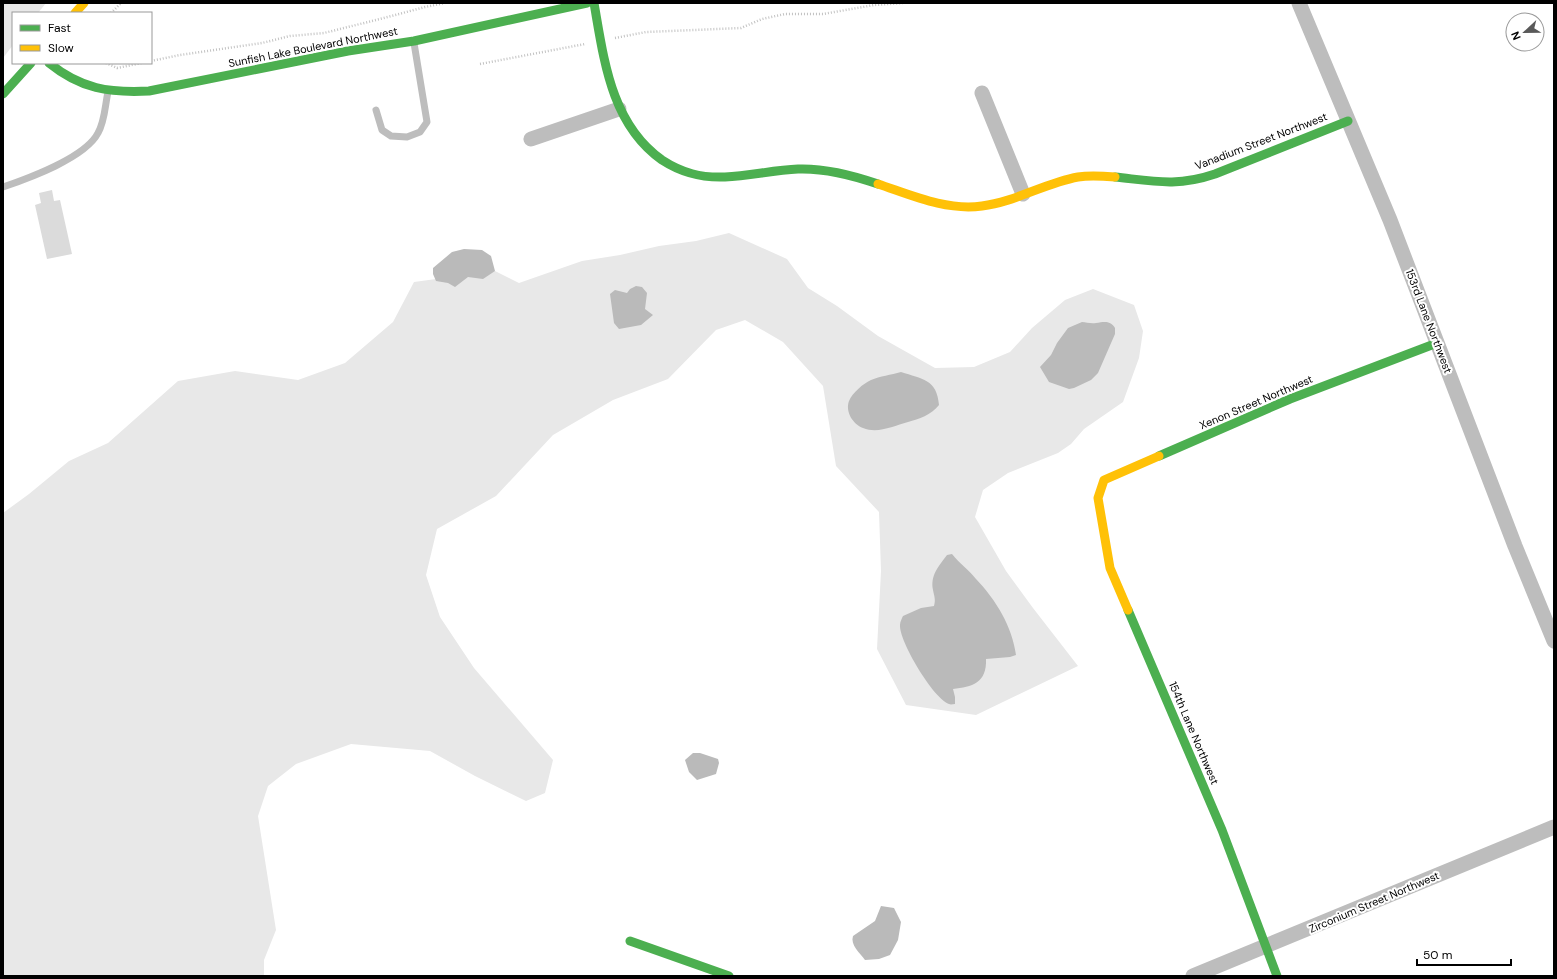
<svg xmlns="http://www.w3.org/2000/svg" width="1557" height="979" viewBox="0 0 1557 979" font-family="'DM Sans',sans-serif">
  <rect width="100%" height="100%" fill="#fff"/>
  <g fill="#e8e8e8">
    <path d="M 3,3 L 46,3 L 38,13 L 13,13 L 13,45 L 3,58 Z"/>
    <path d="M 729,233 L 787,259 L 808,288 L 837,306 L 878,336 L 935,368 L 974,367 L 1010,352 L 1032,328 L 1065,300 L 1093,289 L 1134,305 L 1143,331 L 1139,358 L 1123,402 L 1084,429 L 1071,444 L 1058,453 L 1008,473 L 983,490 L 975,517 L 1006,571 L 1033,608 L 1078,666 L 976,715 L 906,705 L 877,649 L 881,571 L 879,512 L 836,466 L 823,386 L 783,342 L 745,320 L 716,330 L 668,379 L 613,400 L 553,435 L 496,496 L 437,529 L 426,575 L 440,617 L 474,668 L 553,760 L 545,793 L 526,801 L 475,776 L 430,751 L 351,744 L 296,764 L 268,786 L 258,816 L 276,930 L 264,960 L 264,976 L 3,976 L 3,513 L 29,494 L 69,461 L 108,443 L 178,381 L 235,371 L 298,380 L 345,363 L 393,322 L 414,282 L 495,271 L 519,283 L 582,261 L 620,255 L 659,246 L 696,241 Z"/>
  </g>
  <g fill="#bababa">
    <path d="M 464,249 L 482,250 L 491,256 L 495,271 L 483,279 L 468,277 L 455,287 L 448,283 L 436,281 L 433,274 L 433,268 L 452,252 Z"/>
    <path d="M 636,286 L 642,287 L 647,293 L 645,309 L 653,315 L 641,325 L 619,329 L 614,323 L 610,294 L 615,290 L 627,293 L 630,289 Z"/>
    <path d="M 1082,322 C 1086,322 1091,324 1096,323 C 1104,322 1110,320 1115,328 L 1115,334 L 1098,373 L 1091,380 L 1074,388 L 1069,389 L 1049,382 L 1040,367 L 1051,355 L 1057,343 L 1068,328 Z"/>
    <path d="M 901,372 C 922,379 937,379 939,405 C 931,415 919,419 908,422 C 893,426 878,434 863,428 C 853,424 845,412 849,401 C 852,393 864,383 871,380 C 880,376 891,375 901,372 Z"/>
    <path d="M 952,554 C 959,563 969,570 976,579 C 996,600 1012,626 1016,655 L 1010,657 L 986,659 C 987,683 972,687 953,689 L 955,697 L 955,704 C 953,704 951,705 949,704 C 933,698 899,641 900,625 C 900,622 902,618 903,616 L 921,608 L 934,606 C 936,599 934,596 933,590 C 930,575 939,566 947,555 Z"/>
    <path d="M 693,753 L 700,753 L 718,759 L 719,763 L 716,774 L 697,780 L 689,772 L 685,760 Z"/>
    <path d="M 881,906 L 894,908 L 901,922 L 898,940 L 890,955 L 879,959 L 865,960 C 860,953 850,945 853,936 L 875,921 Z"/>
  </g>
  <path fill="#dbdbdb" d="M 52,190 L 54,201 L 60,200 L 72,254 L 47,259 L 35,205 L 41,203 L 39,193 Z"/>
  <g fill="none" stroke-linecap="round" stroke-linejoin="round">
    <g stroke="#c2c2c2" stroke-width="2.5" stroke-dasharray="1 2" stroke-linecap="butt">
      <path d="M 111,13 L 121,3"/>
      <path d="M 615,38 L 646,32 L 741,28 L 762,19 L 785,14 L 823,14 L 874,5 L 903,3"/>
      <path d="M 151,61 L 180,55 L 262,43 L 290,36 L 324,33 L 384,18 L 425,7 L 445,3"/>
      <path d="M 106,63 L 117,68 L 142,63"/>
      <path d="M 480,64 L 585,44"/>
    </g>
    <g stroke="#bdbdbd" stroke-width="7">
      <path d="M 376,110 L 382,130 L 391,136 L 407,137 L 420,132 L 427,122 L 414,43"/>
      <path d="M 3,187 C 29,178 85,158 98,133 C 105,121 105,105 108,92"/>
    </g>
    <g stroke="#bdbdbd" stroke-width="15">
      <path d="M 1299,3 L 1390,220 L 1515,546 L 1554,641"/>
      <path d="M 982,93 L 1023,194"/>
      <path d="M 531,139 L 619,109"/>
      <path d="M 1193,976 L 1554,827"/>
    </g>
    <g stroke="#4caf50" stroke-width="9">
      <path d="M 594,3 C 604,60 611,124 662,160 C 682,173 701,178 725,177 C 750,176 773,170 798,169 C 825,168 852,175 878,184"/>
      <path d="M 49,63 C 81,89 109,93 149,91 L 348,51 L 414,41 L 587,3"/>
      <path d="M 3,94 L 31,63"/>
      <path d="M 1115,177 C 1153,181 1177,187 1215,174 L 1348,121"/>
      <path d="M 1159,456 L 1290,399 L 1437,343"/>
      <path d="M 1128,610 L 1222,830 L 1277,976"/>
      <path d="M 630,941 L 729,976"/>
    </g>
    <g stroke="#ffc107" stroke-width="9">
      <path d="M 75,13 L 84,3"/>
      <path d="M 878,184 C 911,195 946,211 982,206 C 1015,202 1045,183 1078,177 C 1090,175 1103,176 1115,177"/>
      <path d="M 1128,610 L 1110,568 L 1098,498 L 1104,480 L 1159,456"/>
    </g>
  </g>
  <g text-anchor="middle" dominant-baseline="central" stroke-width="4" stroke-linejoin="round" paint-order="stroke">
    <g font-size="11" fill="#000" stroke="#fff">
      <text transform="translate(313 47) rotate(-11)">Sunfish Lake Boulevard Northwest</text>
      <text transform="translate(1261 141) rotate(-21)">Vanadium Street Northwest</text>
      <text transform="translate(1429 321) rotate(69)">153rd Lane Northwest</text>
      <text transform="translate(1256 402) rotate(-23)">Xenon Street Northwest</text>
      <text transform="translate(1194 733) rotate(67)">154th Lane Northwest</text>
      <text transform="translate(1374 902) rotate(-23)">Zirconium Street Northwest</text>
    </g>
  </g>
  <rect width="1557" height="979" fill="none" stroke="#000000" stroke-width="8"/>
  <rect x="12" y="12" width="140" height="52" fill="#ffffff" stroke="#999999"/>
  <rect x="20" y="25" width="20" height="6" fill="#4caf50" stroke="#999999"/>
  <text x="48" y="32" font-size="12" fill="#000000">Fast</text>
  <rect x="20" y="45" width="20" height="6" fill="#ffc107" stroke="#999999"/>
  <text x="48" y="52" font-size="12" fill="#000000">Slow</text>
  <g transform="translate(1525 32) rotate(248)"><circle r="19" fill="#ffffff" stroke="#999999"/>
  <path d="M0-3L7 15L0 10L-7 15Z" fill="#595959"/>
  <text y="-6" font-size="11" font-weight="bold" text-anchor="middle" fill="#000000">N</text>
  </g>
  <path d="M1417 959v6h94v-6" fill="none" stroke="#000000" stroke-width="2"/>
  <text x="1423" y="959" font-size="12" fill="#000000" stroke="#ffffff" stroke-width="3" paint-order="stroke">50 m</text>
</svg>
